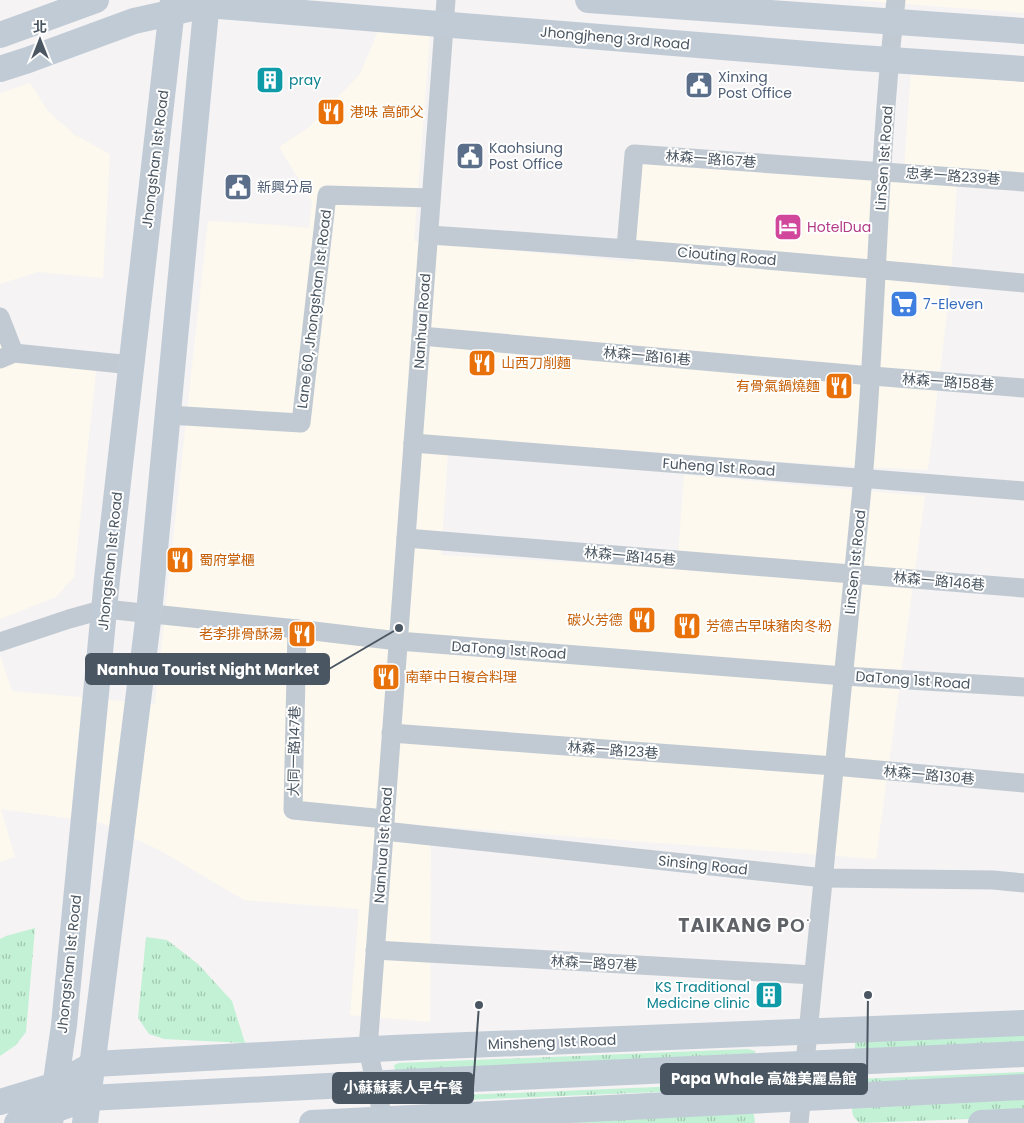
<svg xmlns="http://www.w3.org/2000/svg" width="1024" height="1123" viewBox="0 0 1024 1123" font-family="Poppins,'Noto Sans TC',sans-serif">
  <defs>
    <pattern id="grass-tufts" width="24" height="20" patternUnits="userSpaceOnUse" patternTransform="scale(1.25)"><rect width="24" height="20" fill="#c3f1d5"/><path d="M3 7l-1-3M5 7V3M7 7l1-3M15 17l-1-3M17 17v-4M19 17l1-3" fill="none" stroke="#a0c6b0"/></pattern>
  </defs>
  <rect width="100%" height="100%" fill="#f5f3f3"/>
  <g fill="#fdf9ef">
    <path d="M 853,0 L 1024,0 L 1024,13 Z"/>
    <path d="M 380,27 L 430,35 L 414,241 L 634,262 L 640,159 L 903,181 L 911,71 L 1024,82 L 1024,190 L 957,185 L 950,289 L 928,470 L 823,465 L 449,437 L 441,555 L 677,568 L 684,475 L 925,496 L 876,859 L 431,826 L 430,1022 L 350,1015 L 359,909 L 244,900 L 161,851 L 102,823 L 1,809 L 15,857 L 0,862 L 0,655 L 12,691 L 155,704 L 208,221 L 265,224 L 309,228 L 312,201 L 279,147 L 308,128 L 360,74 Z"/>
    <path d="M 30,83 L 48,111 L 75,135 L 110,154 L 103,278 L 38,272 L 0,284 L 0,93 Z"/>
    <path d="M 0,321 L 10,344 L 98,353 L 74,577 L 56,597 L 0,619 Z"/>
  </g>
  <g fill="url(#grass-tufts)">
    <path d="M 35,928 L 26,1032 L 16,1045 L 0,1056 L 0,939 L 6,936 Z"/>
    <path d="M 146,937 L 167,940 L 198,964 L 232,1001 L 245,1043 L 164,1039 L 149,1034 L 138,1018 Z"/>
    <path d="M 1024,1033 L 1024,1051 L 855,1052 L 855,1042 Z"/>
    <path d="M 748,1049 L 755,1051 L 756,1056 L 396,1075 L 394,1065 L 399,1063 Z"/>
    <path d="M 1024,1072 L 1024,1076 L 856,1084 L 856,1079 Z"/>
    <path d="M 751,1083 L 752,1088 L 416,1102 L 416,1097 Z"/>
    <path d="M 1024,1094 L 1024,1117 L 860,1123 C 854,1119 852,1115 852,1108 Z"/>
    <path d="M 751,1110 L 754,1115 L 755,1123 L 455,1123 Z"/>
  </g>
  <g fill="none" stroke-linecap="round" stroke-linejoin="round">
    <g stroke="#c1cad2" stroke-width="19">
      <path d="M 429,235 C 628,248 826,264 1024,283"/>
      <path d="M 626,248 L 634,154 L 1024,182"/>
      <path d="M 0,317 L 14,353"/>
      <path d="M 421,336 L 872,376 L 1024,388"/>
      <path d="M 0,359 L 14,353 L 132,365"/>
      <path d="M 168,415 L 301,423 L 327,195 L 431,198"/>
      <path d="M 413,443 L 1024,491"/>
      <path d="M 406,538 L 1024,588"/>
      <path d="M 297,629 L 293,810 L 385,819"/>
      <path d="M 0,642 L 69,619 L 105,609 L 297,629 L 398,641 L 844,676 L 1024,687"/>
      <path d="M 391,733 L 834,766 L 1024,783"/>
      <path d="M 384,831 L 824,878 L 993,880 L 1024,883"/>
      <path d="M 375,950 L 813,975"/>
      <path d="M 384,1123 L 368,1049 L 446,0"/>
      <path d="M 799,1123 L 864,468 C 877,312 878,155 896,0"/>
    </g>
    <g stroke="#c1cbd6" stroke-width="26">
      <path d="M 588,0 L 1024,31"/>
      <path d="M 0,35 L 96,0"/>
      <path d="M 0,69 L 28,60 L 134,21 L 206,5 L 846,57 L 1024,69"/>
      <path d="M 0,1102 L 56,1085 L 94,1064 L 393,1048 L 1024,1023"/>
      <path d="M 17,1123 L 88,1098 L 406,1082 L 1024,1054"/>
      <path d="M 50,1123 L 64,1025 L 107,579 L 173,0"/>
      <path d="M 85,1123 L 149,613 L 207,0"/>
      <path d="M 312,1123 L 1024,1087"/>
      <path d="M 981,1123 L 1024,1121"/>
    </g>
  </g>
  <defs>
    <symbol id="building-square" viewBox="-11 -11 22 22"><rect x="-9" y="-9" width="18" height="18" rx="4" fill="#0f9aa8" stroke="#fff"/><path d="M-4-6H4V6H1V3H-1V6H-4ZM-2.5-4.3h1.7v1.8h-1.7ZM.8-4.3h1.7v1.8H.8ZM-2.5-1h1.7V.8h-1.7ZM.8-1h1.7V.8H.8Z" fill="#fff"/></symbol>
    <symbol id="civic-square" viewBox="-11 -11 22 22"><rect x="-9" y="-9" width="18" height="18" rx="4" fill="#5c6f8a" stroke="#fff"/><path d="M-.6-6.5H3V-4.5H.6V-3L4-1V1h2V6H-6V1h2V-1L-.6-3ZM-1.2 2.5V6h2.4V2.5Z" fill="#fff"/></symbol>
    <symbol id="restaurant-square" viewBox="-11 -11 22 22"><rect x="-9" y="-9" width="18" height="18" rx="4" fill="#e8710a" stroke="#fff"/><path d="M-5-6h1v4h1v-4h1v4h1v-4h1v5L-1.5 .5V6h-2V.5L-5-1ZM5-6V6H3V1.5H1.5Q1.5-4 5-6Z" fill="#fff"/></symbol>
    <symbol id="hotel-square" viewBox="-11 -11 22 22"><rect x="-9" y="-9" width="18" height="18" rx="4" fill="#d1479c" stroke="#fff"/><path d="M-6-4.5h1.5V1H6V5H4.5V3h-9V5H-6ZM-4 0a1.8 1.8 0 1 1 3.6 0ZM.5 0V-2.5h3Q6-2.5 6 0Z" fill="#fff"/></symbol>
    <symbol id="supermarket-square" viewBox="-11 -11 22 22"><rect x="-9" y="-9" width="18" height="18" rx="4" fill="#3f7fe0" stroke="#fff"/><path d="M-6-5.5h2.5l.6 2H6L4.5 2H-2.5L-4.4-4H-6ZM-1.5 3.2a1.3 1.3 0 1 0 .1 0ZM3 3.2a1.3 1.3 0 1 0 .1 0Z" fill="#fff"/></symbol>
  </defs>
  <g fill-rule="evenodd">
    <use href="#building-square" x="254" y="64" width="32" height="32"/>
    <use href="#civic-square" x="683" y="69" width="32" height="32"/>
    <use href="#restaurant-square" x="315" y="96" width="32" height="32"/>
    <use href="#civic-square" x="454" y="140" width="32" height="32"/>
    <use href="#civic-square" x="222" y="171" width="32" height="32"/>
    <use href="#hotel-square" x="772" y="211" width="32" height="32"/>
    <use href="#supermarket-square" x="888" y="288" width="32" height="32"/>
    <use href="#restaurant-square" x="466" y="347" width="32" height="32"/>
    <use href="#restaurant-square" x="823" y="370" width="32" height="32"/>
    <use href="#restaurant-square" x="164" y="544" width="32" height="32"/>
    <use href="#restaurant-square" x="626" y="604" width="32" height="32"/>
    <use href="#restaurant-square" x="671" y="610" width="32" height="32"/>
    <use href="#restaurant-square" x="286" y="618" width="32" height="32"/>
    <use href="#restaurant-square" x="370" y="661" width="32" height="32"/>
    <use href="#building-square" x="753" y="979" width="32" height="32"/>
  </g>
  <g text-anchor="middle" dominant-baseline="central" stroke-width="4" stroke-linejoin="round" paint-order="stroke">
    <g font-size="14" fill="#4a5661" stroke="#fff">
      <text transform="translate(615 38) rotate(5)">Jhongjheng 3rd Road</text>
      <text transform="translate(884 158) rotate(-86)">LinSen 1st Road</text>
      <text transform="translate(155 159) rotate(-83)">Jhongshan 1st Road</text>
      <text transform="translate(711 159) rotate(4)">林森一路167巷</text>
      <text transform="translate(953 176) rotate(4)">忠孝一路239巷</text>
      <text transform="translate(727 256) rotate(5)">Ciouting Road</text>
      <text transform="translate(314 309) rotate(-83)">Lane 60, Jhongshan 1st Road</text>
      <text transform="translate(422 321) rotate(-86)">Nanhua Road</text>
      <text transform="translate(647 356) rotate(5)">林森一路161巷</text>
      <text transform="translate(948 382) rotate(4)">林森一路158巷</text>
      <text transform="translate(719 467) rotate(4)">Fuheng 1st Road</text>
      <text transform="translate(630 556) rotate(5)">林森一路145巷</text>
      <text transform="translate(110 561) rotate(-84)">Jhongshan 1st Road</text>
      <text transform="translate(855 562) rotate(-84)">LinSen 1st Road</text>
      <text transform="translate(939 581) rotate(5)">林森一路146巷</text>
      <text transform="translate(509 650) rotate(4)">DaTong 1st Road</text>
      <text transform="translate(913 680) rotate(4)">DaTong 1st Road</text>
      <text transform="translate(613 750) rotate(4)">林森一路123巷</text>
      <text transform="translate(294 751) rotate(-89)">大同一路147巷</text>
      <text transform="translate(929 775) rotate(5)">林森一路130巷</text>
      <text transform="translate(383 845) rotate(-86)">Nanhua 1st Road</text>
      <text transform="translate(703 865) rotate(6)">Sinsing Road</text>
      <text transform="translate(594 963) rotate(3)">林森一路97巷</text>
      <text transform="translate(69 964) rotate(-84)">Jhongshan 1st Road</text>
      <text transform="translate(552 1042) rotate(-2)">Minsheng 1st Road</text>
    </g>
    <g font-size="14" fill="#4e5e75" stroke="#fff" text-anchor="start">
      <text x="718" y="77">Xinxing<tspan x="718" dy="16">Post Office</tspan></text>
      <text x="489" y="148">Kaohsiung<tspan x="489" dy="16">Post Office</tspan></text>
      <text x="257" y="187">新興分局</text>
    </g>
    <g font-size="14" fill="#0d838f" stroke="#fff" text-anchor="start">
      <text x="289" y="80">pray</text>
      <text x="750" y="987" text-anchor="end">KS Traditional<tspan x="750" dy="16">Medicine clinic</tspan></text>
    </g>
    <g font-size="14" fill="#c56008" stroke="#fff" text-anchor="start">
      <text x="350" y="112">港味 高師父</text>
      <text x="501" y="363">山西刀削麵</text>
      <text x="820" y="386" text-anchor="end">有骨氣鍋燒麵</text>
      <text x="199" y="560">蜀府掌櫃</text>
      <text x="623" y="620" text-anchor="end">碳火芳德</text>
      <text x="706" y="626">芳德古早味豬肉冬粉</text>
      <text x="283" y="634" text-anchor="end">老李排骨酥湯</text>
      <text x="405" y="677">南華中日複合料理</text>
    </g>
    <g font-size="14" fill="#b23c85" stroke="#fff" text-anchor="start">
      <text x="807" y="227">HotelDua</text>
    </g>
    <g font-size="14" fill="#366cbe" stroke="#fff" text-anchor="start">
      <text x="923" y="304">7-Eleven</text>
    </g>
    <g font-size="19" font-weight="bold" letter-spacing="1" fill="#5f6368" stroke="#fff">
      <text x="742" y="925">TAIKANG PO͘</text>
    </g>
  </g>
  <path fill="none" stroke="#4a5661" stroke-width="2" d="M399 628L329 669M868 995L867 1079M479 1005L473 1088"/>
  <g fill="#4a5661" stroke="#fff" stroke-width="2">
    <circle cx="399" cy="628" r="5"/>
    <circle cx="868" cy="995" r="5"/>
    <circle cx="479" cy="1005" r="5"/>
  </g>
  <g fill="#4a5661" stroke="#4a5661" stroke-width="2">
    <rect x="86" y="654" width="243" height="30" rx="5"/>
    <rect x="661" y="1064" width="206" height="30" rx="5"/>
    <rect x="333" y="1073" width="140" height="30" rx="5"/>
  </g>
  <g font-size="15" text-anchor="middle" font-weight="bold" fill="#fff">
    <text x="208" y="675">Nanhua Tourist Night Market</text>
    <text x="764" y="1084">Papa Whale 高雄美麗島館</text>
    <text x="403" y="1093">小蘇蘇素人早午餐</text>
  </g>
  <g transform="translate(40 40)" stroke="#ffffff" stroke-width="4" paint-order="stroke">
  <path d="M0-4L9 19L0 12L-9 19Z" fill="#4a5661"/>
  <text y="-8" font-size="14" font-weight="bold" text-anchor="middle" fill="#4a5661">北</text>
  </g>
</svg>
